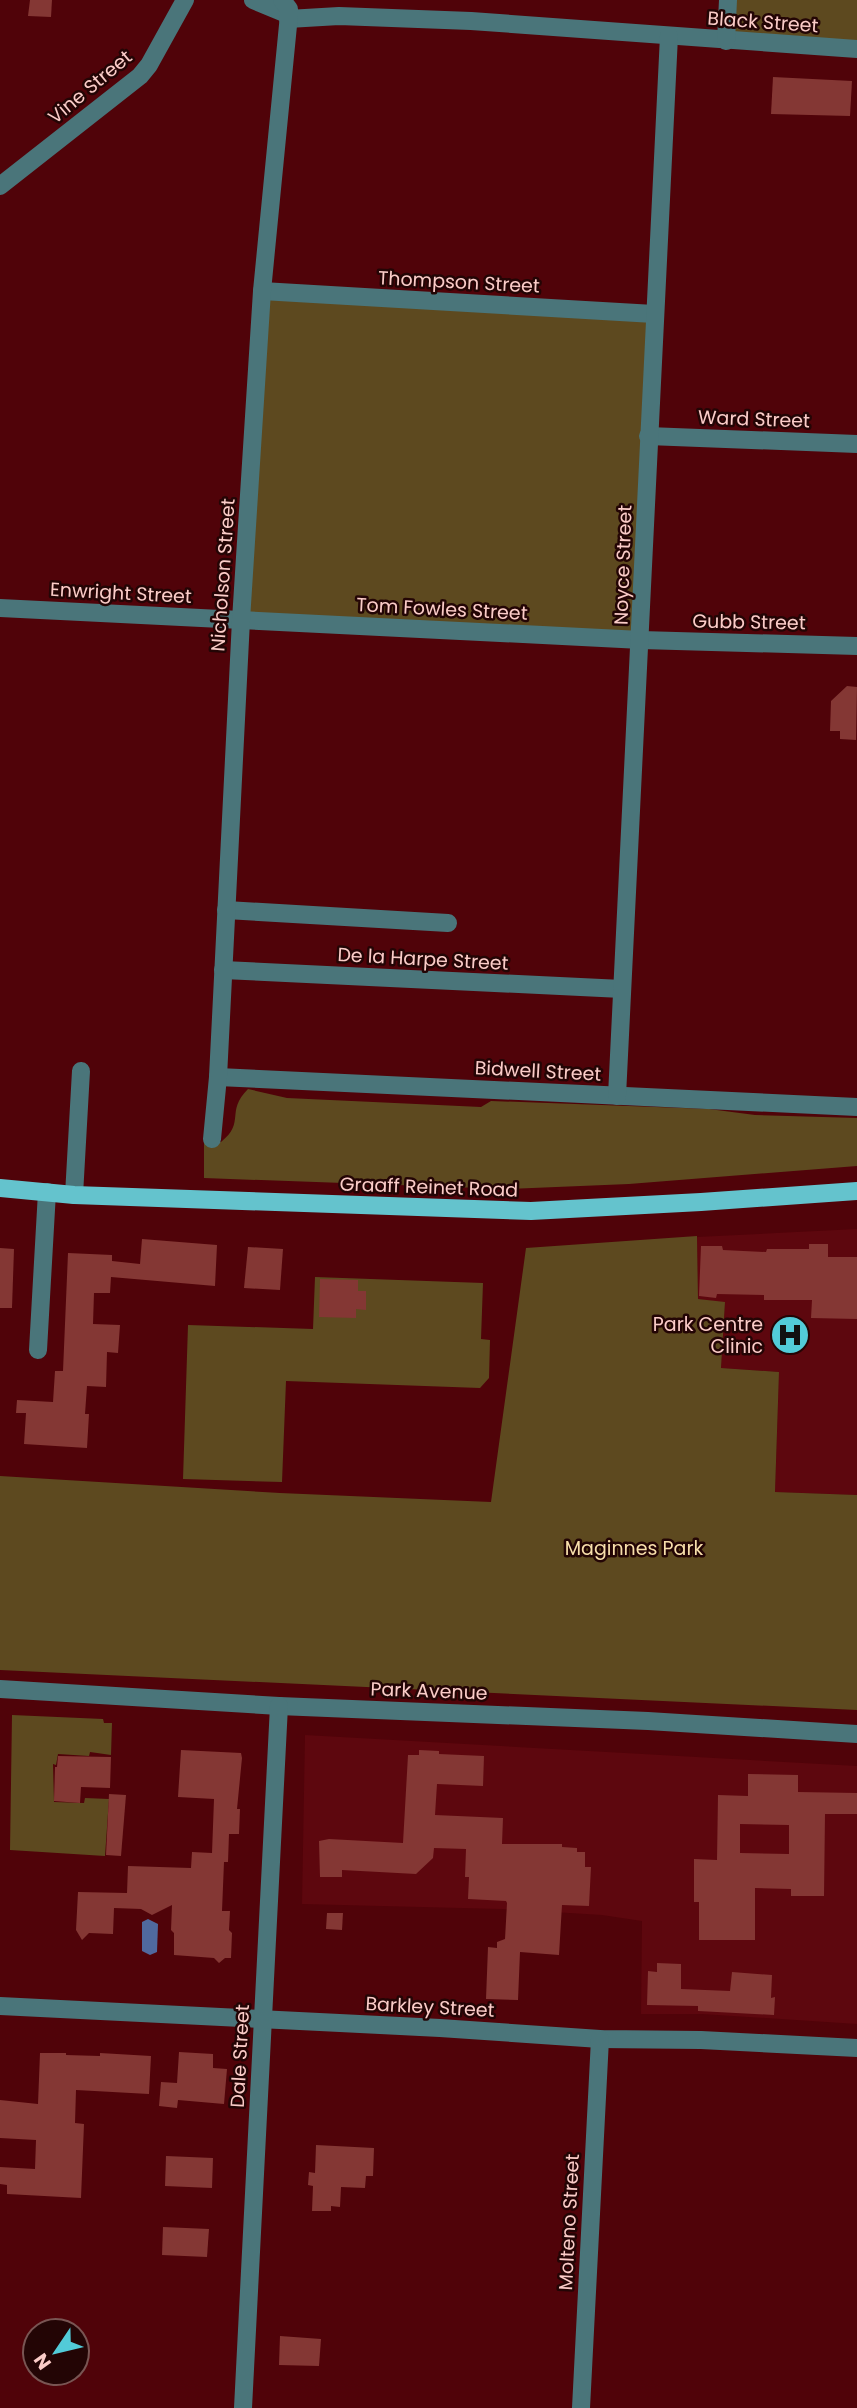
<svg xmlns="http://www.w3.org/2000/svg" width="857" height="2408" viewBox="0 0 857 2408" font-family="Poppins,sans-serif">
  <rect width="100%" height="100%" fill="#500309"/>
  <g fill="#5d070e">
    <path d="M 857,1229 L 857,1495 L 775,1492 L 779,1372 L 721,1368 L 725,1303 L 698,1299 L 697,1237 Z"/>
    <path d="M 305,1735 L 857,1766 L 857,2024 L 702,2014 L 641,2014 L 642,1921 L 602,1915 L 502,1909 L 302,1904 Z"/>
  </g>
  <g fill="#5d491f">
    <path d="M 730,0 L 857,0 L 857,48 L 728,39 Z"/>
    <path d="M 262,291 L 654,314 L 641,640 L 241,620 Z"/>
    <path d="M 248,1089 L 287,1098 L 481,1107 L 491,1101 L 709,1109 L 755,1115 L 857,1118 L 857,1166 L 629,1184 L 508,1189 L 204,1178 L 204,1133 L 214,1142 L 221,1142 C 246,1122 225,1112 248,1089 Z"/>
    <path d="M 697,1236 L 698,1299 L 725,1302 L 721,1368 L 779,1372 L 775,1492 L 857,1495 L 857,1710 L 0,1670 L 0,1476 L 280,1493 L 491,1502 L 526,1248 Z"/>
    <path d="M 315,1277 L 483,1283 L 481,1339 L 490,1340 L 489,1378 L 480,1388 L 286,1381 L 282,1482 L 183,1479 L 188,1325 L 313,1329 Z"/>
    <path d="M 12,1715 L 103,1719 L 104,1723 L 112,1723 L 111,1755 L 90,1752 L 89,1756 L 58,1754 L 56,1765 L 53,1764 L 54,1802 L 84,1803 L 85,1798 L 109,1799 L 105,1856 L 10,1850 Z"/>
  </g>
  <path fill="#50699e" d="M 148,1919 L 158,1924 L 157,1952 L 150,1955 L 142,1951 L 142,1922 Z"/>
  <g fill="#843734" fill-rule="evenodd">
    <path d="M 30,0 L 52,0 L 51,17 L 28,16 Z"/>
    <path d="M 773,77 L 852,81 L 850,116 L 771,114 Z"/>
    <path d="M 847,686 L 857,687 L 856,740 L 840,739 L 840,731 L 830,731 L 831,701 Z"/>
    <path d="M 142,1239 L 217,1245 L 215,1286 L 111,1277 L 110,1293 L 94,1293 L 93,1324 L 120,1325 L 118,1353 L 107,1352 L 106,1387 L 87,1386 L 85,1414 L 89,1414 L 87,1448 L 24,1444 L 26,1413 L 16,1413 L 17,1400 L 53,1402 L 55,1371 L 63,1371 L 68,1253 L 112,1255 L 112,1261 L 140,1264 Z"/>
    <path d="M 809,1244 L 828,1244 L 828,1257 L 857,1257 L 857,1319 L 811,1318 L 812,1300 L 764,1300 L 764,1295 L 717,1294 L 716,1298 L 699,1296 L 701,1246 L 722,1246 L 723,1250 L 766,1252 L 767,1249 L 809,1249 Z"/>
    <path d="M 248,1247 L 283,1249 L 280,1290 L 244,1288 Z"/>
    <path d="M 0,1248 L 14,1249 L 12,1308 L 0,1308 Z"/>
    <path d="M 320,1279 L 358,1280 L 358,1291 L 366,1291 L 366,1310 L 356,1309 L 356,1318 L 319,1317 Z"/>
    <path d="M 181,1750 L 241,1753 L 242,1758 L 237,1809 L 240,1809 L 239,1834 L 229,1834 L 228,1862 L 224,1862 L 222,1911 L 230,1911 L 229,1930 L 232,1933 L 231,1958 L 225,1958 L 219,1963 L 214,1958 L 174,1955 L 174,1933 L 171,1930 L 172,1905 L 152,1915 L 141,1909 L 114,1908 L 113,1934 L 89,1933 L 82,1940 L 76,1930 L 78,1892 L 127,1893 L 128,1866 L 191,1868 L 192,1852 L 212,1853 L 214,1799 L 178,1797 Z"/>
    <path d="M 419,1750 L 439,1751 L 439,1754 L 484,1756 L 483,1786 L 437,1784 L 435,1815 L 503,1818 L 502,1844 L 562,1844 L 562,1847 L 577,1848 L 577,1852 L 585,1852 L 585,1867 L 591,1867 L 589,1906 L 562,1905 L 559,1955 L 520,1952 L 518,2000 L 486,1999 L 488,1947 L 497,1948 L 497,1942 L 505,1939 L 507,1903 L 506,1901 L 468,1899 L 469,1877 L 465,1877 L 466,1849 L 434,1848 L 433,1858 L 416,1874 L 342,1870 L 342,1877 L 320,1877 L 319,1841 L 329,1839 L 403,1843 L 408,1755 L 419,1755 Z"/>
    <path d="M 58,1756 L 111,1757 L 110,1788 L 81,1787 L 80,1803 L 54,1801 L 55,1767 L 57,1767 Z"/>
    <path d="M 748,1774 L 798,1775 L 798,1792 L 857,1793 L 857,1814 L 825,1814 L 824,1896 L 791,1896 L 791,1889 L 755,1888 L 755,1940 L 699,1940 L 699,1902 L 694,1902 L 694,1859 L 717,1860 L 718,1795 L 748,1796 ZM 740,1824 L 789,1825 L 789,1854 L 740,1853 Z"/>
    <path d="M 109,1794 L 126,1795 L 121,1856 L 106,1855 Z"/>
    <path d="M 327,1913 L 343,1913 L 342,1930 L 326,1929 Z"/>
    <path d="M 657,1963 L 681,1964 L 681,1989 L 730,1991 L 732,1972 L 772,1975 L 771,1998 L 775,1997 L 774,2015 L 698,2011 L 698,2006 L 647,2005 L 648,1971 L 657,1972 Z"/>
    <path d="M 179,2052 L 213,2054 L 213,2068 L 227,2069 L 224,2104 L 178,2100 L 177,2108 L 159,2106 L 161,2082 L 177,2083 Z"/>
    <path d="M 40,2053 L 66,2053 L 66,2055 L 100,2056 L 100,2053 L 151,2056 L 149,2094 L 76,2090 L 75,2123 L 84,2124 L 81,2198 L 7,2194 L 7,2185 L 0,2184 L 0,2167 L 35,2169 L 36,2140 L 0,2138 L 0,2100 L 38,2104 Z"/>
    <path d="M 316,2145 L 374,2148 L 373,2176 L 366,2176 L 365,2188 L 341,2187 L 340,2207 L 331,2206 L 331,2211 L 312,2211 L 313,2186 L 308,2185 L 309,2172 L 315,2173 Z"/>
    <path d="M 166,2156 L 213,2158 L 212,2188 L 165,2186 Z"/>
    <path d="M 163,2227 L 209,2229 L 207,2257 L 162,2255 Z"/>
    <path d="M 280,2336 L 321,2339 L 319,2366 L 279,2365 Z"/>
  </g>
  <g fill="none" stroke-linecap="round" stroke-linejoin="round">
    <g stroke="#4a757a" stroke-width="18">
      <path d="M 253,0 L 289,15"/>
      <path d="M 288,19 L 339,16 L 471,21 L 857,49"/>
      <path d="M 726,41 L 728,0"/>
      <path d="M 0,186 L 140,76 L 149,65 L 185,0"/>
      <path d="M 262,291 L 654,314"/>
      <path d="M 648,436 L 857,444"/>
      <path d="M 0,608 L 641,640 L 857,646"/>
      <path d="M 226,910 L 448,923"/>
      <path d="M 223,970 L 622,989"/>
      <path d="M 218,1077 L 857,1107"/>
      <path d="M 617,1096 L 669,36"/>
      <path d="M 212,1139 L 218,1077 L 241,620 L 262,291 L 289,15 L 289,9 L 282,0"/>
      <path d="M 74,1195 L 81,1071"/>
      <path d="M 38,1350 L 47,1192"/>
      <path d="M 0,1689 L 279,1706 L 648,1721 L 857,1734"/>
      <path d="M 0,2006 L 440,2028 L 600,2039 L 701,2040 L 857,2048"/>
      <path d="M 243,2408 L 279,1706"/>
      <path d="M 581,2408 L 600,2039"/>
    </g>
    <path stroke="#64c3cd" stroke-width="18" d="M 0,1188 L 74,1195 L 531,1211 L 701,1202 L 857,1191"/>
  </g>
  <defs>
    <symbol id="hospital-disc" viewBox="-11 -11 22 22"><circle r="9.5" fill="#52cbd8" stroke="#230505"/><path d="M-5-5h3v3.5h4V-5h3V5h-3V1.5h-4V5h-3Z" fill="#111"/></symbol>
  </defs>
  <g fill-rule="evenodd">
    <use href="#hospital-disc" x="768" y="1313" width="44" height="44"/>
  </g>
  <g text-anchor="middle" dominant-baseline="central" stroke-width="5" stroke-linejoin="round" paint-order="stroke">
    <g font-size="19" fill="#fbccc8" stroke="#230505">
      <text transform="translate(763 22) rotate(4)">Black Street</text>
      <text transform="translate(90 87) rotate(-40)">Vine Street</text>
      <text transform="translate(459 282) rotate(3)">Thompson Street</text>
      <text transform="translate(754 419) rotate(2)">Ward Street</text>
      <text transform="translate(623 565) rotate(-88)">Noyce Street</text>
      <text transform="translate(223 575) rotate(-86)">Nicholson Street</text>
      <text transform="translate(121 593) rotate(3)">Enwright Street</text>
      <text transform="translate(442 609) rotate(3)">Tom Fowles Street</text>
      <text transform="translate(749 622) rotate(1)">Gubb Street</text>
      <text transform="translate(423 959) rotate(3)">De la Harpe Street</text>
      <text transform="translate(538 1071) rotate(3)">Bidwell Street</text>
      <text transform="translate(429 1187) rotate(2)">Graaff Reinet Road</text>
      <text transform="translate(429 1691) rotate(2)">Park Avenue</text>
      <text transform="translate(430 2007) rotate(3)">Barkley Street</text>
      <text transform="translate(240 2056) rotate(-87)">Dale Street</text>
      <text transform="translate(569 2222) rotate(-87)">Molteno Street</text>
    </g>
    <g font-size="19" fill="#fbccc8" stroke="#230505" text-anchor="end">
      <text x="763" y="1324">Park Centre<tspan x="763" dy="22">Clinic</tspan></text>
    </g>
    <g font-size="19" fill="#f8dfab" stroke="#230505">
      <text x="634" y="1548">Maginnes Park</text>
    </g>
  </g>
  <g transform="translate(56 2352) rotate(235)"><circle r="33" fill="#230505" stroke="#795553" stroke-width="2"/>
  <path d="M0-5L12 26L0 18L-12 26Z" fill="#52cbd8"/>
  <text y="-10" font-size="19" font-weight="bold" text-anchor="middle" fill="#fbccc8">N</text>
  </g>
</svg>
